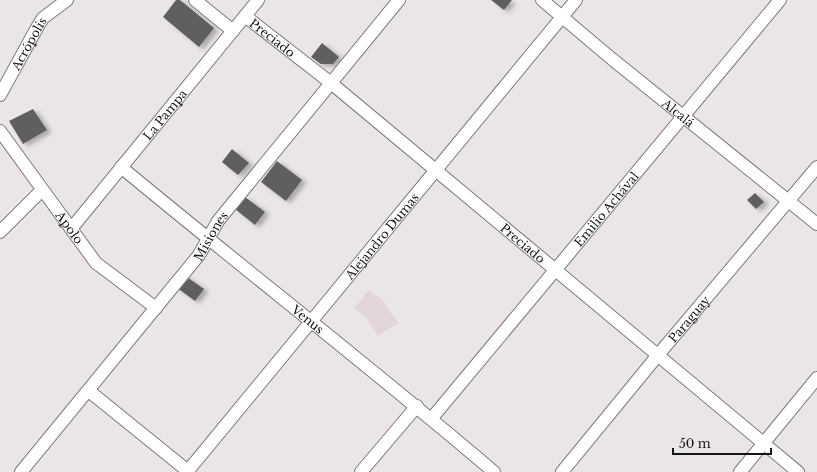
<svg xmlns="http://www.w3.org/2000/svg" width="817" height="472" viewBox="0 0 817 472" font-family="'Libre Baskerville',serif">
  <defs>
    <filter id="shadow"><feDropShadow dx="4.5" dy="2.5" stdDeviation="2" flood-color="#0004"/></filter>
  </defs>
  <rect width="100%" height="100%" fill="#eae6e6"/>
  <path fill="#e3d6d8" d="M 369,290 L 383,301 L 398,323 L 378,336 L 366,318 L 354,308 Z"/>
  <g fill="#615e5e" filter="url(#shadow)">
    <path d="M 176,0 L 180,0 L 214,28 L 199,47 L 163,17 Z"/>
    <path d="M 491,0 L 512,0 L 504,10 Z"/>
    <path d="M 322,43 L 339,57 L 333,64 L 321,64 L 311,57 Z"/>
    <path d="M 33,109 L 47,130 L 23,144 L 9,121 Z"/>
    <path d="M 232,149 L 249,163 L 238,175 L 222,162 Z"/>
    <path d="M 277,161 L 302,180 L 286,201 L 261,182 Z"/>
    <path d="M 755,193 L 764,202 L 756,209 L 747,200 Z"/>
    <path d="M 245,197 L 265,212 L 255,225 L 235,209 Z"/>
    <path d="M 184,275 L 204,289 L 195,301 L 176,287 Z"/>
  </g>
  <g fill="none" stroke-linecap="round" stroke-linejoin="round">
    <defs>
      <g id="street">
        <path d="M 195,0 L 233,31"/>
        <path id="s1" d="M 542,0 L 612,59 L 817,224"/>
        <path id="s2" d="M 245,16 L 331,83 L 798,472"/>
        <path id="s3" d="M 0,95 L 38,26 L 43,18 L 67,0"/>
        <path id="s4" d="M 0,131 L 96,263 L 156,308"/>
        <path id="s5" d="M 121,167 C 245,270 372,368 494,472"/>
        <path id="s6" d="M 71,229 L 258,0"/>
        <path d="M 0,232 L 42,190"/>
        <path d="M 89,391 L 189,472"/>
        <path id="s7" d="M 432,418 L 780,0"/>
        <path id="s8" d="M 21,472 L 199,255 L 218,221 L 399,0"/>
        <path id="s9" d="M 187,472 L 576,0"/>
        <path d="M 361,472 L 417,406"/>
        <path id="s10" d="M 562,472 L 658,355 L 817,167"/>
        <path d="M 740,472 L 817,378"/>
      </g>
    </defs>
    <use href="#street" stroke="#7f7b7b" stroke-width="14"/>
    <use href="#street" stroke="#fff" stroke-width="12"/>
  </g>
  <g text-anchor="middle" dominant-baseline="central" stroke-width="4" stroke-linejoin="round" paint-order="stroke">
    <g font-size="12" fill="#171616" stroke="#eae6e6">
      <text stroke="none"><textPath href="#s2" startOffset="35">Preciado</textPath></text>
      <text stroke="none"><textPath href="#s3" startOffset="59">Acrópolis</textPath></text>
      <text stroke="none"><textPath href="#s1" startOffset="177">Alcalá</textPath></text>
      <text stroke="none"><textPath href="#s6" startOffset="148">La Pampa</textPath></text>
      <text stroke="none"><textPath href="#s7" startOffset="272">Emilio Achával</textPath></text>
      <text stroke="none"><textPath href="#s4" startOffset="119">Apolo</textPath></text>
      <text stroke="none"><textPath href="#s8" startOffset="303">Misiones</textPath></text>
      <text stroke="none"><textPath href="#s9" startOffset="306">Alejandro Dumas</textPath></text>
      <text stroke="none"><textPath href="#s2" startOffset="359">Preciado</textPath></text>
      <text stroke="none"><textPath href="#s5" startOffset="241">Venus</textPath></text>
      <text stroke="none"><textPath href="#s10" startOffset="199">Paraguay</textPath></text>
    </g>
  </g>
  <path d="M673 448v6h98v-6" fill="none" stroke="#171616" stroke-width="2"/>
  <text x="679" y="448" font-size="12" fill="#171616" stroke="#eae6e6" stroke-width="3" paint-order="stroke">50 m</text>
</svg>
